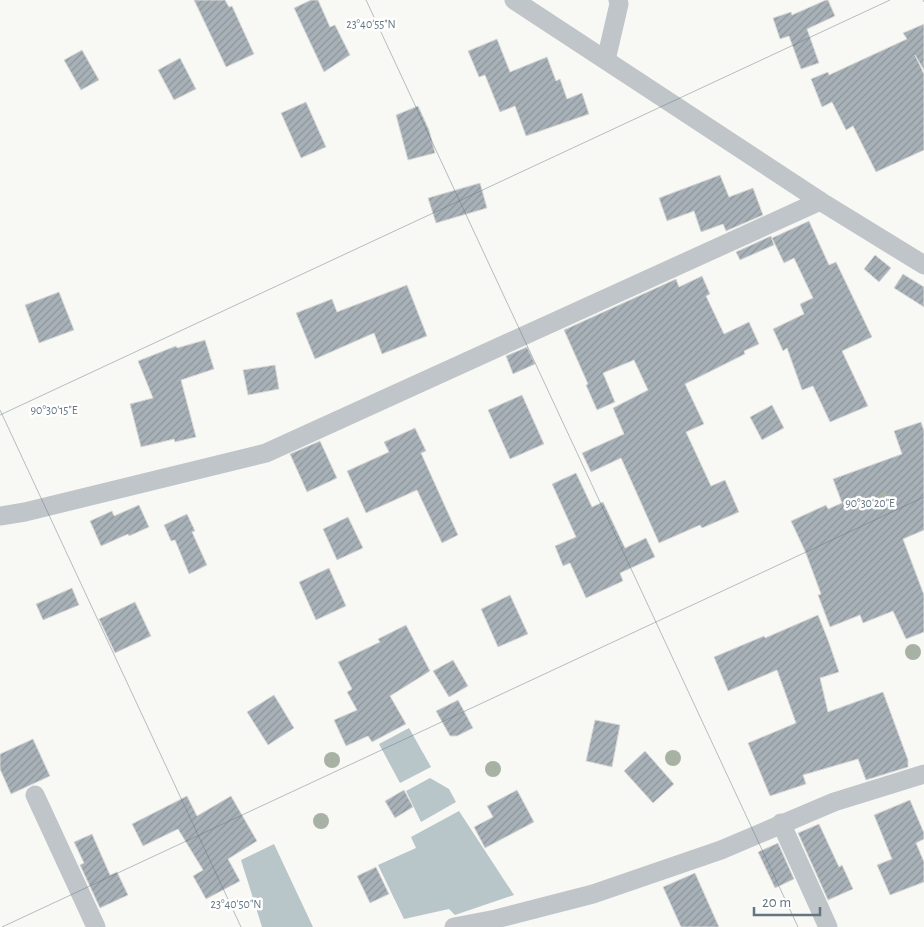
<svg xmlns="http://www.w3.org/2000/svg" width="924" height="927" viewBox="0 0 924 927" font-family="'Alegreya Sans',sans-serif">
  <defs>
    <pattern id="building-hatch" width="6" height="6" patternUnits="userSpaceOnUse" patternTransform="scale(1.25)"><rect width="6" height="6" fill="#a8b1b7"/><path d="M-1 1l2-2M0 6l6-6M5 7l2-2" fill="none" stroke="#8c959a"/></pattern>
  </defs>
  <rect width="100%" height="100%" fill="#f8f8f5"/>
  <g fill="#b8c6c9">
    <path d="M 409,728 L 431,767 L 400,783 L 379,744 Z"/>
    <path d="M 430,778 L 449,789 L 456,802 L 421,822 L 406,791 Z"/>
    <path d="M 459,811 L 514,895 L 455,915 L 449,909 L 404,919 L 378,865 L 416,848 L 411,837 Z"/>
    <path d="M 274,844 L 313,927 L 262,927 L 241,860 Z"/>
  </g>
  <g fill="url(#building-hatch)" stroke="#d9d9d7">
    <path d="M 194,0 L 225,0 L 229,7 L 232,6 L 254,54 L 226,67 Z"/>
    <path d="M 311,0 L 318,0 L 330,27 L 335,25 L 350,55 L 324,72 L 294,8 Z"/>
    <path d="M 826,0 L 828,0 L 835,16 L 807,29 L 819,63 L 801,69 L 789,36 L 780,39 L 773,18 L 791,12 L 792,15 Z"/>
    <path d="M 924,24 L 924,70 L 915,55 L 924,74 L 924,150 L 876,172 L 853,126 L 846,130 L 832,102 L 822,107 L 811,79 L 828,72 L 829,75 L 907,39 L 903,33 Z"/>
    <path d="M 497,39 L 510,72 L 547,57 L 556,81 L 560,79 L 567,99 L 582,93 L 589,114 L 526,136 L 515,106 L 500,112 L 485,75 L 479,77 L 468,51 Z"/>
    <path d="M 82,50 L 99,80 L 81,90 L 64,60 Z"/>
    <path d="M 180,58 L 196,89 L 174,100 L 158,70 Z"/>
    <path d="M 306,102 L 326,147 L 301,158 L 281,113 Z"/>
    <path d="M 418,106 L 429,130 L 435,153 L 408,160 L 396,115 Z"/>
    <path d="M 720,175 L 729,197 L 753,188 L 763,215 L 726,231 L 723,224 L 701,232 L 694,211 L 667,221 L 659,198 Z"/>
    <path d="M 480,183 L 487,208 L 436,223 L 428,198 Z"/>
    <path d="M 809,221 L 829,265 L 836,262 L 872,337 L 842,351 L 868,406 L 830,422 L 813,386 L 802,390 L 787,348 L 783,351 L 773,329 L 804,314 L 800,304 L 813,298 L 794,258 L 784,263 L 772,238 Z"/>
    <path d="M 771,236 L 774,245 L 740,260 L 736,252 Z"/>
    <path d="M 875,255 L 891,268 L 879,282 L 864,269 Z"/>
    <path d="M 903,274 L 924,287 L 924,307 L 894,288 Z"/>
    <path d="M 702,276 L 710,294 L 706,296 L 724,334 L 749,322 L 759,344 L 744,351 L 745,354 L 685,384 L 704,424 L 686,432 L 711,486 L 725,480 L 739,512 L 702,528 L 700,525 L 659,543 L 621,458 L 591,472 L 582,453 L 624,434 L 613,408 L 648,390 L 634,360 L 603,373 L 615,402 L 597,410 L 586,385 L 588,384 L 564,330 L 676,279 L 679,287 Z"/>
    <path d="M 407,285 L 427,336 L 382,354 L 374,333 L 315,359 L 296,313 L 332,299 L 337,312 Z"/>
    <path d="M 59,292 L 74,330 L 39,343 L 25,305 Z"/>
    <path d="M 205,340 L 214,369 L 181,380 L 196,437 L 175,442 L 174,439 L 141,447 L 130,404 L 153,398 L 138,361 L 176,346 L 177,348 Z"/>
    <path d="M 527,347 L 535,364 L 513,374 L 506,356 Z"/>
    <path d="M 275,365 L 279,389 L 248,395 L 243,370 Z"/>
    <path d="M 522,395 L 544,444 L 510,459 L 488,410 Z"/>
    <path d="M 772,405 L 784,428 L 762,440 L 750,417 Z"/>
    <path d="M 921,422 L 924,431 L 924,530 L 903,539 L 924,595 L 924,632 L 906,639 L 893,611 L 863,623 L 860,615 L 830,627 L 818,595 L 821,594 L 805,551 L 791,521 L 826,505 L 828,509 L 842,503 L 833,479 L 902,454 L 894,431 Z"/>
    <path d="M 415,428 L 426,451 L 421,453 L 458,535 L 442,543 L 417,490 L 366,513 L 347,471 L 389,452 L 384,442 Z"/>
    <path d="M 320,441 L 337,478 L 307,492 L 290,454 Z"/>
    <path d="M 576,473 L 592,507 L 603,502 L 625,548 L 646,538 L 655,557 L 620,573 L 623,581 L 586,598 L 570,563 L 563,566 L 555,546 L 576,537 L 552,484 Z"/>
    <path d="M 139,505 L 149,527 L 129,536 L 128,534 L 101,546 L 90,521 L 112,511 L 114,516 Z"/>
    <path d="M 187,514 L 195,531 L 192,532 L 207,565 L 189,574 L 175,540 L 171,541 L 164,525 Z"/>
    <path d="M 348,517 L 363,548 L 337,560 L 323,529 Z"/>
    <path d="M 329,568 L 346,606 L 316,620 L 299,582 Z"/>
    <path d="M 72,588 L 79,605 L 43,620 L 36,604 Z"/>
    <path d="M 510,595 L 528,634 L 498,647 L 481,609 Z"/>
    <path d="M 135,602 L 151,636 L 115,653 L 99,619 Z"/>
    <path d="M 818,615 L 828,640 L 839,672 L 820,678 L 828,712 L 883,692 L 908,760 L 908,767 L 866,780 L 858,759 L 803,775 L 806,784 L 770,796 L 748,743 L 796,723 L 777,670 L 728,691 L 714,657 L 764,636 L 765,638 Z"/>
    <path d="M 406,625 L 430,671 L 390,696 L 406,724 L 372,742 L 368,736 L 346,746 L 334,720 L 357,710 L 347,692 L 352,689 L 338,662 L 380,642 L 378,639 Z"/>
    <path d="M 453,660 L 468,686 L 449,697 L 433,671 Z"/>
    <path d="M 274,695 L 294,728 L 268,745 L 247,712 Z"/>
    <path d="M 458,700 L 473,728 L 457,736 L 450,736 L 436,711 Z"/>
    <path d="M 595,720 L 620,725 L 612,767 L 586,761 Z"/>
    <path d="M 33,739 L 50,776 L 11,794 L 0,769 L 0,754 Z"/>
    <path d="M 645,751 L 674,784 L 653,803 L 624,771 Z"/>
    <path d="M 404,790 L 413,807 L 395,818 L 385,801 Z"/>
    <path d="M 517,790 L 534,822 L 485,848 L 474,827 L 493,817 L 487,806 Z"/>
    <path d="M 187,796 L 197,816 L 231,796 L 257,841 L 228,859 L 240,881 L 206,899 L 193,876 L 203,870 L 178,829 L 143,846 L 132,824 Z"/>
    <path d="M 910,800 L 924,833 L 924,839 L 916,843 L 924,862 L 924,882 L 890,895 L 877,865 L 892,859 L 874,815 Z"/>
    <path d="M 819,824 L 839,867 L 842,865 L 853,889 L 828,900 L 798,833 Z"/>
    <path d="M 92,834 L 110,875 L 117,872 L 128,895 L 100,908 L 80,865 L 84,863 L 74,842 Z"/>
    <path d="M 778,843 L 794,879 L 775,888 L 758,852 Z"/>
    <path d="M 376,867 L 389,894 L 370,903 L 357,876 Z"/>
    <path d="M 695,873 L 719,927 L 681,927 L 663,887 Z"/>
  </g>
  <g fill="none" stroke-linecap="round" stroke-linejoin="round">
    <g stroke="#c0c5c9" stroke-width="19">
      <path d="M 514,0 L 820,201 L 924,265"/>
      <path d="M 606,60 L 619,4 L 618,0"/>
      <path d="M 0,516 L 25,512 L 266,453 L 820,201"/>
      <path d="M 35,795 L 96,927"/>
      <path d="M 781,823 L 828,927"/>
      <path d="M 454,927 L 496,919 L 593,894 L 721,850 L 834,802 L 924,774"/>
    </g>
  </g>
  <g fill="#a8b2a4">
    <circle cx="884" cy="501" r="8"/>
    <circle cx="913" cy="652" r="8"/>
    <circle cx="673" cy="758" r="8"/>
    <circle cx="332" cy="760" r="8"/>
    <circle cx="493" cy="769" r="8"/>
    <circle cx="321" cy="821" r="8"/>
  </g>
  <path fill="none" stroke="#627581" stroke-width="1" stroke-opacity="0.45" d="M 366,0 L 798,927M 923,0 L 924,2M 0,410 L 241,927M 0,415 L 890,0M 2,927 L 924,497"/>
  <g font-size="12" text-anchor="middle" fill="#627581" stroke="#fff" stroke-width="5" stroke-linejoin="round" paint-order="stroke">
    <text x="371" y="28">23°40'55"N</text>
    <text x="54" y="414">90°30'15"E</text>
    <text x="870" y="507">90°30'20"E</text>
    <text x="236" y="908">23°40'50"N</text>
  </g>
  <path d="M754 907v8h66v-8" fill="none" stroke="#627581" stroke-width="2.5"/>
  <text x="762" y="907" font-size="15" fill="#627581" stroke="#ffffff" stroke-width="4" paint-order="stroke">20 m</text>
</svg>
